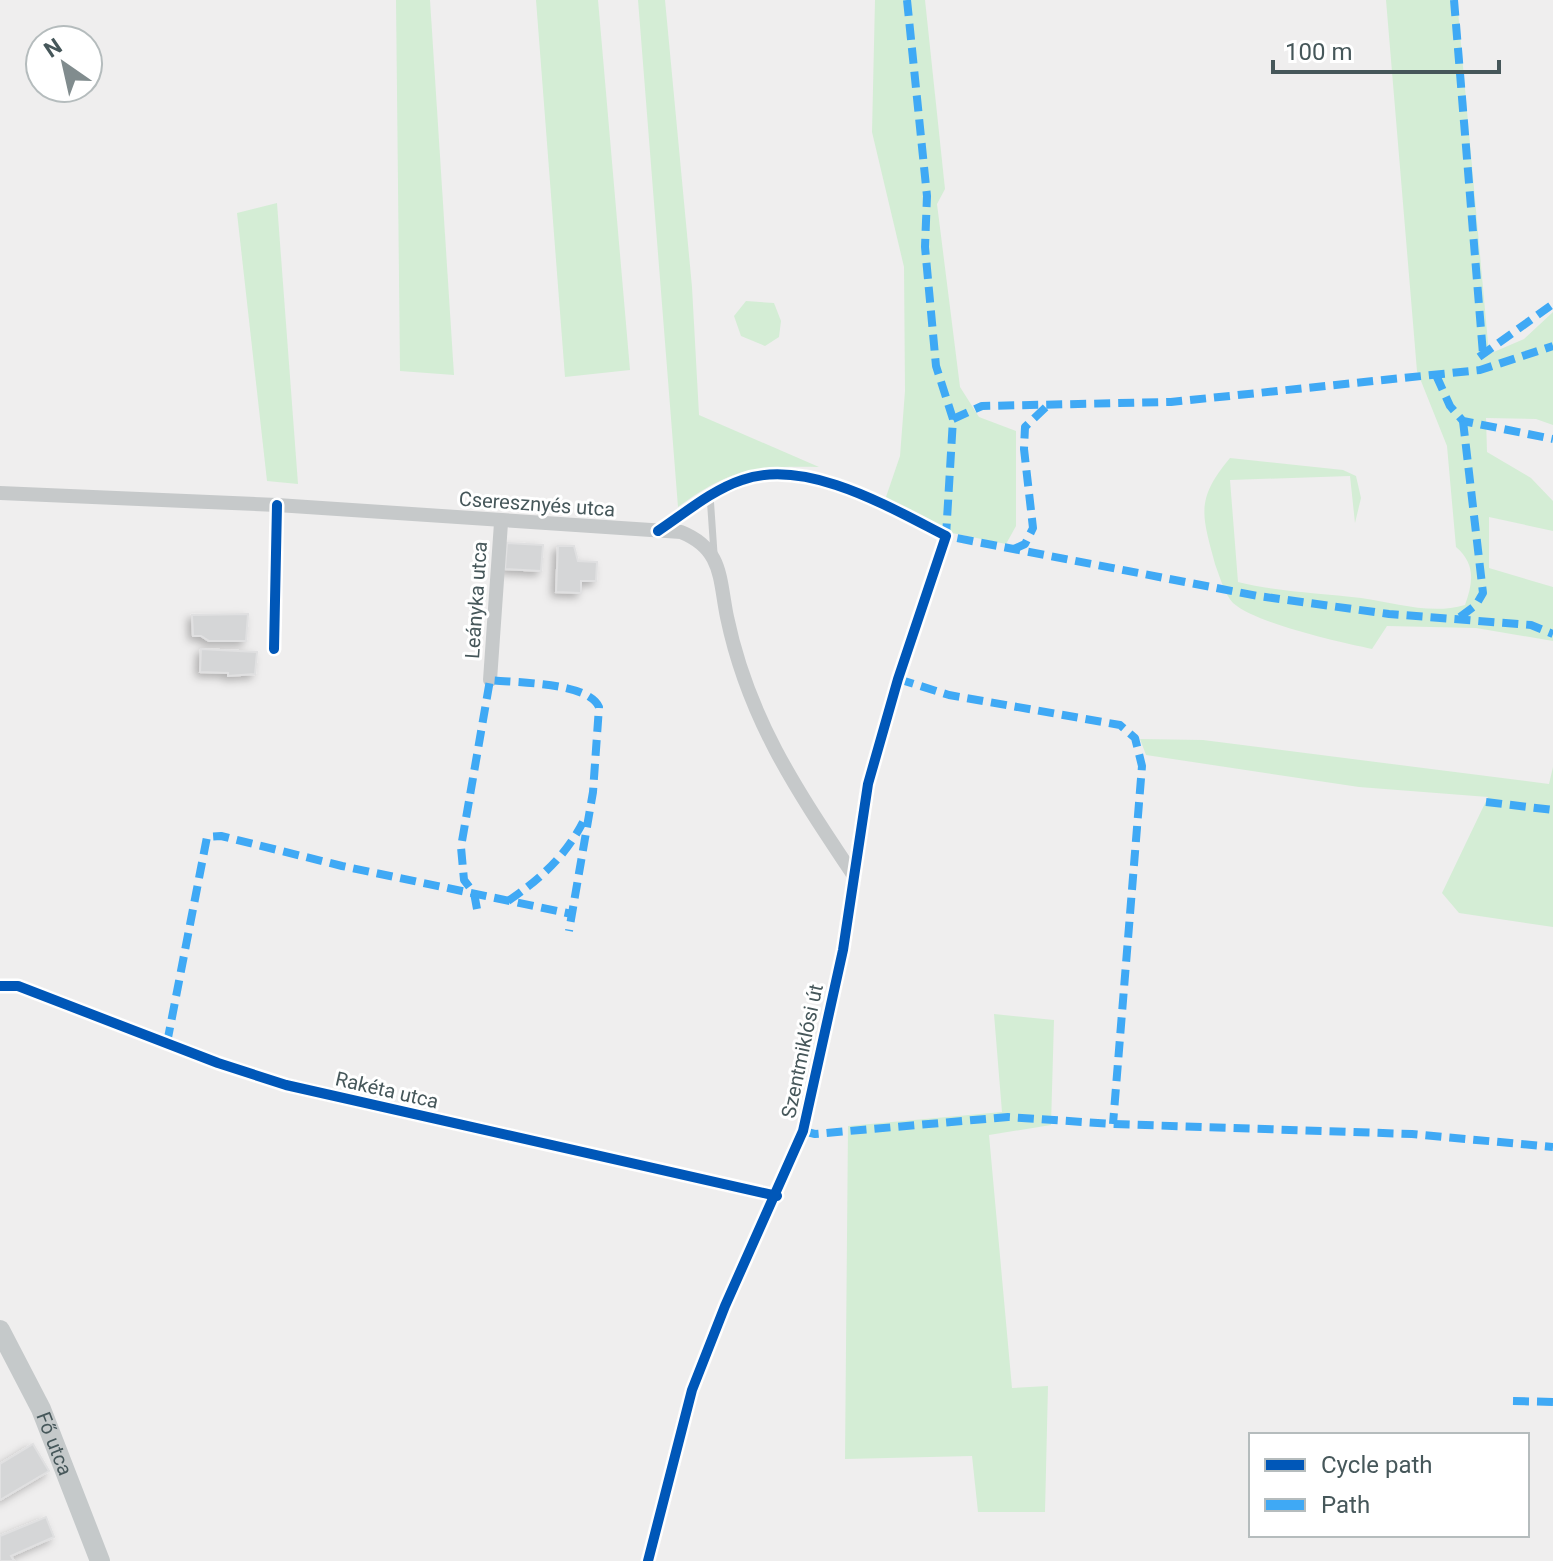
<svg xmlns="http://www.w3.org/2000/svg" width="1553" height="1561" viewBox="0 0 1553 1561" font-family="Roboto,sans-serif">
  <defs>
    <filter id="shadow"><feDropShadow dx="-4" dy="4" stdDeviation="4" flood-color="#0004"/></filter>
  </defs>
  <rect width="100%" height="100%" fill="#efeeee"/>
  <g fill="#d4edd5">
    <path d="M 396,0 L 430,0 L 454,375 L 400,371 Z"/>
    <path d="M 536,0 L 598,0 L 630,370 L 565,377 Z"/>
    <path d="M 638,0 L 665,0 L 692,287 L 699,415 L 819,467 C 755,466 731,468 678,507 Z"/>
    <path d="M 875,0 L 925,0 L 945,189 L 937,204 L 960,387 L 979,417 L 1016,431 L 1016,526 L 1006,544 L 952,533 L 886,497 L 900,456 L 905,391 L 904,267 L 872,132 Z"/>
    <path d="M 1386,0 L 1457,0 L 1489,354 L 1524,339 L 1553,312 L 1553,425 L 1536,419 L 1486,418 L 1487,452 L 1531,478 L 1553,501 L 1553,531 L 1489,517 L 1489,568 L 1553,587 L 1553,641 L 1476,628 L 1387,626 L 1372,649 C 1339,642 1257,624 1233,603 C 1225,595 1219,575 1215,564 C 1202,515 1195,500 1230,458 L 1343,470 L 1356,476 L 1361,498 L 1355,523 L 1350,476 L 1230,480 L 1238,582 C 1279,592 1319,593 1361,598 C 1396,603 1431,615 1465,605 C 1473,583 1476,564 1456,547 L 1447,446 L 1417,371 Z"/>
    <path d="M 277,203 L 298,484 L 267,481 L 237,213 Z"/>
    <path d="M 746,301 L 774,303 L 781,321 L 779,337 L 765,346 L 741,336 L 734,316 Z"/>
    <path d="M 1140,739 L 1203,740 L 1549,784 L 1553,767 L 1553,927 L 1459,913 L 1442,893 L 1488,797 L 1359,787 L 1146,755 Z"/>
    <path d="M 994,1014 L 1054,1020 L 1051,1125 L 989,1135 L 1012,1388 L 1048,1386 L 1045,1512 L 978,1512 L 972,1456 L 845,1459 L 848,1126 L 1002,1112 Z"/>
  </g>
  <g fill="#d5d6d7" stroke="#e0e0e1" stroke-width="2" filter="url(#shadow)">
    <path d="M 507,543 L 543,545 L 541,571 L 505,569 Z"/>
    <path d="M 558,546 L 574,546 L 578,561 L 597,562 L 596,581 L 581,581 L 581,593 L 556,592 Z"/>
    <path d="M 248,614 L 246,641 L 209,641 L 201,636 L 193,636 L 192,615 Z"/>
    <path d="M 201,649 L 257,652 L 255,674 L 228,676 L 228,673 L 200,672 Z"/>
    <path d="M 33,1444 L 49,1471 L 0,1500 L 0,1464 Z"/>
    <path d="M 46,1517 L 54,1537 L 11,1556 L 14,1561 L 0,1561 L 0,1536 Z"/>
  </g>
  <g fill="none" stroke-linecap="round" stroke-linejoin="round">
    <path stroke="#c6c9ca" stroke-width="7" d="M 710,495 L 714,553"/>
    <g stroke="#c6c9ca" stroke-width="14">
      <path d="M 0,493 L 277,505 L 681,532 C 723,549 719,578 727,617 C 748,718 796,789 852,873"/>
      <path d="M 274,649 L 277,505"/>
      <path d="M 490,680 L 501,523"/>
      <path d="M 0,986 L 18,986 L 218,1063 L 286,1085 L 777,1196"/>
      <path d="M 648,1561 L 692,1390 L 725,1306 L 803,1131 L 843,950 L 868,784 L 898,679 L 946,536 C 891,508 806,457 742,480 C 712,490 685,513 658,531"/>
    </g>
    <path stroke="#c5c9ca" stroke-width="20" id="s1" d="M 0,1330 L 41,1409 L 100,1561"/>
    <g stroke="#3fa9f5" stroke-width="8" stroke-dasharray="16 8" stroke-linecap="butt">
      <path d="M 907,0 L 927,196 L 925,247 L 936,366 L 953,419 L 946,536 L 1258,596 L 1389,614 L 1531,625 L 1553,634"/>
      <path d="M 1454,0 L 1483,354"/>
      <path d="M 1479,357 L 1553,304"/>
      <path d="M 1436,375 L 1450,406 L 1463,421 L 1553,439"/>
      <path d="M 953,419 L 982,406 L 1171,402 L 1480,370 L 1553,346"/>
      <path d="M 1014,549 L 1025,544 L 1033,528 L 1024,449 L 1025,427 L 1048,405"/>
      <path d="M 1460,617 L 1476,605 L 1483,593 L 1463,421"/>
      <path d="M 898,679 L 949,695 L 1120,725 L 1135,738 L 1142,766 L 1113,1124"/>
      <path d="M 1486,802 L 1553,810"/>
      <path d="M 508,901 C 540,879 565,857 583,822"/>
      <path d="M 477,909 L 474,893 L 464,880 L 461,847 L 490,680 C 517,683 588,682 599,707 L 593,792 L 569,931"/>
      <path d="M 167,1043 L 207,837 L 221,836 L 342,866 L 572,914"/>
      <path d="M 803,1131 L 815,1134 L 1008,1117 L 1113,1124 L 1412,1134 L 1553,1147"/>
      <path d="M 1513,1401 L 1553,1402"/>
    </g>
    <defs>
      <g id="cycleway">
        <path d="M 274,649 L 277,505"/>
        <path d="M 0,986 L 18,986 L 218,1063 L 286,1085 L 777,1196"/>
        <path d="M 648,1561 L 692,1390 L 725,1306 L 803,1131 L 843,950 L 868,784 L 898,679 L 946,536 C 891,508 806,457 742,480 C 712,490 685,513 658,531"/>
      </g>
    </defs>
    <use href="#cycleway" stroke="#fff" stroke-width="15"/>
    <use href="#cycleway" stroke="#0057b8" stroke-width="10"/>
  </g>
  <g text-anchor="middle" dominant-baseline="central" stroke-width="6" stroke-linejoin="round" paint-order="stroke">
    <g font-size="20" fill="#46575a" stroke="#fff">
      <text transform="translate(537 504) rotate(4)">Cseresznyés utca</text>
      <text transform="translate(476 600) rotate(-86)">Leányka utca</text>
      <text transform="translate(802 1051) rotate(-78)">Szentmiklósi út</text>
      <text transform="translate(387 1090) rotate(13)">Rakéta utca</text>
      <text stroke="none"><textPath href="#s1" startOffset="126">Fő utca</textPath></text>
    </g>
  </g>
  <rect x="1249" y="1433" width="280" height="104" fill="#ffffff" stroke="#b5bcbd" stroke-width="2"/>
  <rect x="1265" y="1459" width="40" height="12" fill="#0057b8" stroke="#b5bcbd" stroke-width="2"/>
  <text x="1321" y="1473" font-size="24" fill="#46575a">Cycle path</text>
  <rect x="1265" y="1499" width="40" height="12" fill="#3fa9f5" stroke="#b5bcbd" stroke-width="2"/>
  <text x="1321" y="1513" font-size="24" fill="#46575a">Path</text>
  <g transform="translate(64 64) rotate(326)"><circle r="38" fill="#ffffff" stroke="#b5bcbd" stroke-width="2"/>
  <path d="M0-6L14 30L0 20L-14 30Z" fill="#818c8e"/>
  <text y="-12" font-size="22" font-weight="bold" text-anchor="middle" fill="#46575a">N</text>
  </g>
  <path d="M1273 60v12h226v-12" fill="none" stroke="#46575a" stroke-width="4"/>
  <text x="1285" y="60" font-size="24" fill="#46575a" stroke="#ffffff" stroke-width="6" paint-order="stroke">100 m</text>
</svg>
